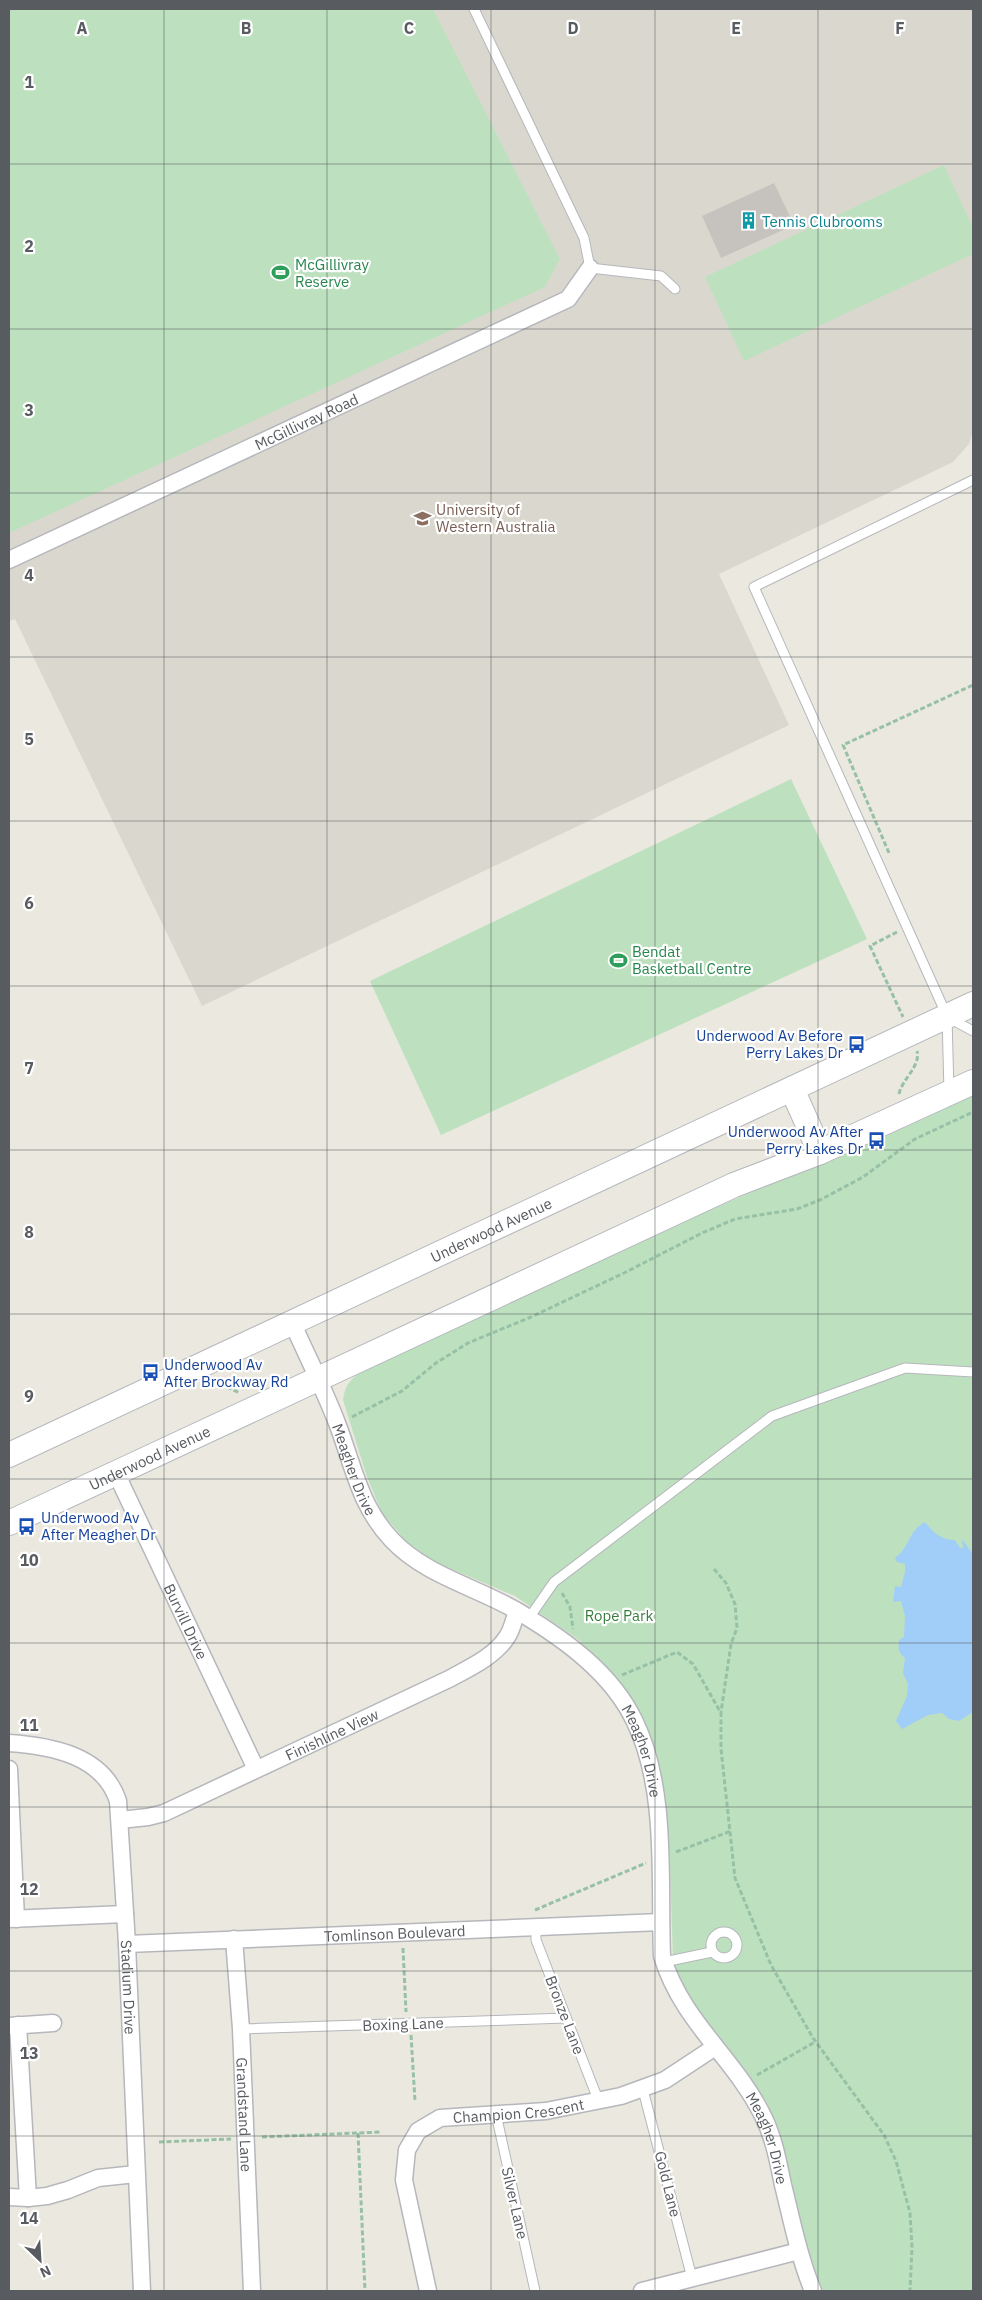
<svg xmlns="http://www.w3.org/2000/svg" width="982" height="2300" viewBox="0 0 982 2300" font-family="'IBM Plex Sans',sans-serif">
  <rect width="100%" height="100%" fill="#ebe9df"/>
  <path fill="#dad8ce" d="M 9,9 L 973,9 L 973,431 L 969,444 L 953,462 L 719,574 L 789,725 L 202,1006 L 15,619 L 9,621 Z"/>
  <g fill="#bde1bf">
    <path d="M 9,9 L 433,9 L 560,259 L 545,287 L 9,533 Z"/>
    <path d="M 944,165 L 973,228 L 973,254 L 744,361 L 705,277 Z"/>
    <path d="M 791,779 L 867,939 L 441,1135 L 370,981 Z"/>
    <path d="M 973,1095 L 973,2291 L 823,2291 L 809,2255 L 779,2129 L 767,2103 L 750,2077 L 696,2008 L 682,1985 L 673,1962 L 670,1865 L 652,1743 L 630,1696 L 579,1640 L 515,1596 L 435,1562 L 406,1541 L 382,1513 L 367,1477 L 343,1400 C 345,1385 350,1379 363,1371 L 693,1217 L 925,1118 Z"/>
  </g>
  <path fill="#a1cdf9" d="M 925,1522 C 934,1533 941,1540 955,1540 L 960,1548 L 963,1548 L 962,1539 L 973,1554 L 973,1712 L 959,1721 L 949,1719 L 942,1713 L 928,1715 L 902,1729 L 896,1721 L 907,1696 L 908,1684 L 903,1673 L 905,1658 C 898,1652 898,1649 899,1640 L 904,1637 L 905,1616 L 901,1601 L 893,1602 L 895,1586 L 901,1587 L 905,1572 L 905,1564 L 897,1562 L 895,1558 C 909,1549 908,1531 925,1522 Z"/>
  <path fill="#c6c2bd" d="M 774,183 L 794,225 L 721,258 L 702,216 Z"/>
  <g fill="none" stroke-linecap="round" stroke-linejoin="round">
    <defs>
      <g id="lane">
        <path d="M 474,9 L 584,238 L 590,268 L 661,276 L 675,289"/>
        <path d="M 949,1018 L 973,1031"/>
        <path d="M 949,1092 L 947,1016 L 754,587 L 973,480"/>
        <path d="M 529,1618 L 554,1582 L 772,1416 L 905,1368 L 973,1372"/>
        <path d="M 536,1928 L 536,1940 L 599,2102"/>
        <circle cx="724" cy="1945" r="13"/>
        <path d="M 664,1962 L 712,1952"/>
        <path d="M 241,2029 L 566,2018"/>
        <path d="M 643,2090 L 692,2278"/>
        <path d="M 496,2114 L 535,2291"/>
      </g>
      <g id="street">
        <path id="s1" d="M 9,560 L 568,299 L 590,268"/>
        <path id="s2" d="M 292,1322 C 307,1356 324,1389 337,1423 C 354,1467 359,1505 392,1540 C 426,1576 477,1587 519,1612 C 564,1639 612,1673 635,1722 C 668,1790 659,1882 662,1956 C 682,2022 734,2057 763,2116 C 774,2138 778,2161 783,2185 C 792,2221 799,2257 813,2291"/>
        <path id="s3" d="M 116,1473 L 256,1769"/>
        <path id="s4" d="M 9,1743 C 51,1746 103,1755 118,1801 L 127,1944 L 142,2291"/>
        <path d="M 9,1769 L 16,1919"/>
        <path id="s5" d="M 120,1820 L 148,1817 L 164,1813 L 449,1679 C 469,1668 494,1657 507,1637 C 512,1630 514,1619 517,1611"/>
        <path d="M 9,1919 L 125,1914"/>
        <path id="s6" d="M 234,1939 L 241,2029 L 252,2291"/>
        <path id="s7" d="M 127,1944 L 661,1922"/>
        <path d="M 18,2025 L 28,2198"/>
        <path d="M 9,2026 L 53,2023"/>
        <path d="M 9,2197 L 28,2198 L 47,2196 L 68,2190 L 98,2178 L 136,2174"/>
        <path id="s8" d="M 428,2291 L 404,2180 L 407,2150 L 418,2131 L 440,2118 L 546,2111 L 621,2096 L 665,2080 L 715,2047"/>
        <path d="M 642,2291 L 799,2251"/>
      </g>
      <g id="secondary">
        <path d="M 792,1089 L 820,1152"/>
        <path id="s9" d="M 9,1455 L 973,1004"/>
        <path id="s10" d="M 9,1523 L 734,1185 L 820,1152 L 973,1082"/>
      </g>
    </defs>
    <use href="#lane" stroke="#b5b7bc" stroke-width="11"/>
    <use href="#street" stroke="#b5b7bc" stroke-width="19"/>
    <use href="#secondary" stroke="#b5b8be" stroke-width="26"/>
    <g stroke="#97c1a6" stroke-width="3" stroke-dasharray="5 2.5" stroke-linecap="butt">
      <path d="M 889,853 L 843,745 L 973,685"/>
      <path d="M 897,932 L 870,946 L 903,1017"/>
      <path d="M 899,1094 C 902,1079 921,1066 917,1051"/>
      <path d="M 213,1381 L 240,1393"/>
      <path d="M 352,1417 L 402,1391 L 436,1363 L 468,1343 L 531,1317 L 624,1273 L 702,1233 L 735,1219 L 797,1209 L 822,1199 L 863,1177 L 915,1139 L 973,1112"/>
      <path d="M 714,1569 L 726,1583 L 735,1604 L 737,1628 L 731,1644 L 721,1712"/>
      <path d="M 562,1593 L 570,1607 L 573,1629"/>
      <path d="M 622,1675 L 677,1652 L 693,1664 L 721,1713 L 721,1749 L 735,1878 L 771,1965 L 813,2038 L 884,2135 L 896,2161 L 910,2213 L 912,2247 L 910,2291"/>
      <path d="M 676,1852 L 731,1831"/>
      <path d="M 535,1910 L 646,1863"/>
      <path d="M 403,1948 L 406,2012"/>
      <path d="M 411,2035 L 415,2101"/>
      <path d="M 757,2075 L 815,2042"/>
      <path d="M 358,2133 L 365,2291"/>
      <path d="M 262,2137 L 381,2132"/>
      <path d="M 159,2142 L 231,2139"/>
    </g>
    <use href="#lane" stroke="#fff" stroke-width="9"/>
    <use href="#street" stroke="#fff" stroke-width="16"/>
    <use href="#secondary" stroke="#fff" stroke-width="24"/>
  </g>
  <path fill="none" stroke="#585b60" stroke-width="1" stroke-opacity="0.55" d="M 164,9 L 164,2291M 327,9 L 327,2291M 491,9 L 491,2291M 655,9 L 655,2291M 818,9 L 818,2291M 9,164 L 973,164M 9,329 L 973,329M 9,493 L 973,493M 9,657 L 973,657M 9,821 L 973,821M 9,986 L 973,986M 9,1150 L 973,1150M 9,1314 L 973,1314M 9,1479 L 973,1479M 9,1643 L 973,1643M 9,1807 L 973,1807M 9,1971 L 973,1971M 9,2136 L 973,2136"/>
  <defs>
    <symbol id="building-bare" viewBox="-9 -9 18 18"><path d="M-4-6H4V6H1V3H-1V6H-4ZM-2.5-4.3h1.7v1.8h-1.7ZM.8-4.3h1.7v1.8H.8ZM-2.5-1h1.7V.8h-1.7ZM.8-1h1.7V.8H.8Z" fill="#0f9aa8" stroke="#fff" stroke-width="2.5" paint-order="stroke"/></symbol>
    <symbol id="stadium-bare" viewBox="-9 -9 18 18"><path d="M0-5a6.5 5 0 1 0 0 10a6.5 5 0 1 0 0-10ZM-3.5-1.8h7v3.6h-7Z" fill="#2e9e5b" stroke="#fff" stroke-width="2.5" paint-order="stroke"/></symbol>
    <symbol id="university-bare" viewBox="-9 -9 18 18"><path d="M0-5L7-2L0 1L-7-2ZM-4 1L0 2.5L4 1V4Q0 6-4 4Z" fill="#8d6e63" stroke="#fff" stroke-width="2.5" paint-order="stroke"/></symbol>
    <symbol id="bus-bare" viewBox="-9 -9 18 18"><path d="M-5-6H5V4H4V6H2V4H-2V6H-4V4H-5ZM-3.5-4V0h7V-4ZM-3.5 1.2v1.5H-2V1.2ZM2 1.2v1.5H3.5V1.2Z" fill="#1a4fb4" stroke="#fff" stroke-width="2.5" paint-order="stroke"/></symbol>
  </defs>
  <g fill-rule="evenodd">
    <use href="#building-bare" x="736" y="208" width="25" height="25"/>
    <use href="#stadium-bare" x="268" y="260" width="25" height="25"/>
    <use href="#university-bare" x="410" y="506" width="25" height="25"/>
    <use href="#stadium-bare" x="606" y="948" width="25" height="25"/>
    <use href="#bus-bare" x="844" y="1032" width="25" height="25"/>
    <use href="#bus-bare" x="864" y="1128" width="25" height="25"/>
    <use href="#bus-bare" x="138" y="1360" width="25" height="25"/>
    <use href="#bus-bare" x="14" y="1514" width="25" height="25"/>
  </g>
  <g text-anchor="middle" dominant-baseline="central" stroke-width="4.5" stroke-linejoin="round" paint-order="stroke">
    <g font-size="15" fill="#0d838f" stroke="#fff" text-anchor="start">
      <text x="762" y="221">Tennis Clubrooms</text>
    </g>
    <g font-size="15" fill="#27864d" stroke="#fff" text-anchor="start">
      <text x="295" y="264">McGillivray<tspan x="295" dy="17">Reserve</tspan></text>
      <text x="632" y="951">Bendat<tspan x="632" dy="17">Basketball Centre</tspan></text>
    </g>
    <g font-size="15" fill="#585b60" stroke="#fff">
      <text stroke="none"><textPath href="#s1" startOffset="328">McGillivray Road</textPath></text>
      <text stroke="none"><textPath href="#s9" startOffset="532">Underwood Avenue</textPath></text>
      <text stroke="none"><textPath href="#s10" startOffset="155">Underwood Avenue</textPath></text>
      <text stroke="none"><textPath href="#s2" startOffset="160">Meagher Drive</textPath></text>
      <text stroke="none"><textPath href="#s3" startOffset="164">Burvill Drive</textPath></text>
      <text stroke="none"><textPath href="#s5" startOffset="230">Finishline View</textPath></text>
      <text stroke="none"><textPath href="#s2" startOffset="580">Meagher Drive</textPath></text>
      <text stroke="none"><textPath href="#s7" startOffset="268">Tomlinson Boulevard</textPath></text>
      <text stroke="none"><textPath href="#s4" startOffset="318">Stadium Drive</textPath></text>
      <text transform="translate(565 2015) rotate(69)">Bronze Lane</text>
      <text transform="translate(403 2024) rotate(-2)">Boxing Lane</text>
      <text stroke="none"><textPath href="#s8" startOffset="270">Champion Crescent</textPath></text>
      <text stroke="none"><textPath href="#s6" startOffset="176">Grandstand Lane</textPath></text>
      <text stroke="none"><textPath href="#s2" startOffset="1000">Meagher Drive</textPath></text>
      <text transform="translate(668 2184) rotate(76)">Gold Lane</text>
      <text transform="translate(515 2203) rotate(77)">Silver Lane</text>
    </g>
    <g font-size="15" fill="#785e54" stroke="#fff" text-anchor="start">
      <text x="436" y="509">University of<tspan x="436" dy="17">Western Australia</tspan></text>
    </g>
    <g font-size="15" fill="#164399" stroke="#fff" text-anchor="end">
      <text x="843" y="1035">Underwood Av Before<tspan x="843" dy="17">Perry Lakes Dr</tspan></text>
      <text x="863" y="1131">Underwood Av After<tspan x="863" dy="17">Perry Lakes Dr</tspan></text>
      <text x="164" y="1364" text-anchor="start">Underwood Av<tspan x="164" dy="17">After Brockway Rd</tspan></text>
      <text x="41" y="1517" text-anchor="start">Underwood Av<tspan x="41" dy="17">After Meagher Dr</tspan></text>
    </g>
    <g font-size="15" fill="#397e40" stroke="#fff">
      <text x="619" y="1615">Rope Park</text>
    </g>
  </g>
  <g font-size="16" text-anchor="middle" font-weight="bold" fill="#585b60" stroke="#fff" stroke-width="4.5" stroke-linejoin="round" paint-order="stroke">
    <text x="82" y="34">A</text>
    <text x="246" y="34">B</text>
    <text x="409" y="34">C</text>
    <text x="573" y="34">D</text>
    <text x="736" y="34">E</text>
    <text x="900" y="34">F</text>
    <text x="29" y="88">1</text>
    <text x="29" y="252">2</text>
    <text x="29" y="416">3</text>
    <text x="29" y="581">4</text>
    <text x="29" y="745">5</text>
    <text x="29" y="909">6</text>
    <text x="29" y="1074">7</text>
    <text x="29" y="1238">8</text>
    <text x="29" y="1402">9</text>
    <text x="29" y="1566">10</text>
    <text x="29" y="1731">11</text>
    <text x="29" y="1895">12</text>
    <text x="29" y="2059">13</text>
    <text x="29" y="2224">14</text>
  </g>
  <rect width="982" height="2300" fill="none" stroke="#585b60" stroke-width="20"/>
  <g transform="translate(40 2260) rotate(155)" stroke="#ffffff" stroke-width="4" paint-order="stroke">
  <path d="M0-4L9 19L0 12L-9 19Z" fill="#585b60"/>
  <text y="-8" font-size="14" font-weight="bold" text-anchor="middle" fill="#585b60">N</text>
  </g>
</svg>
